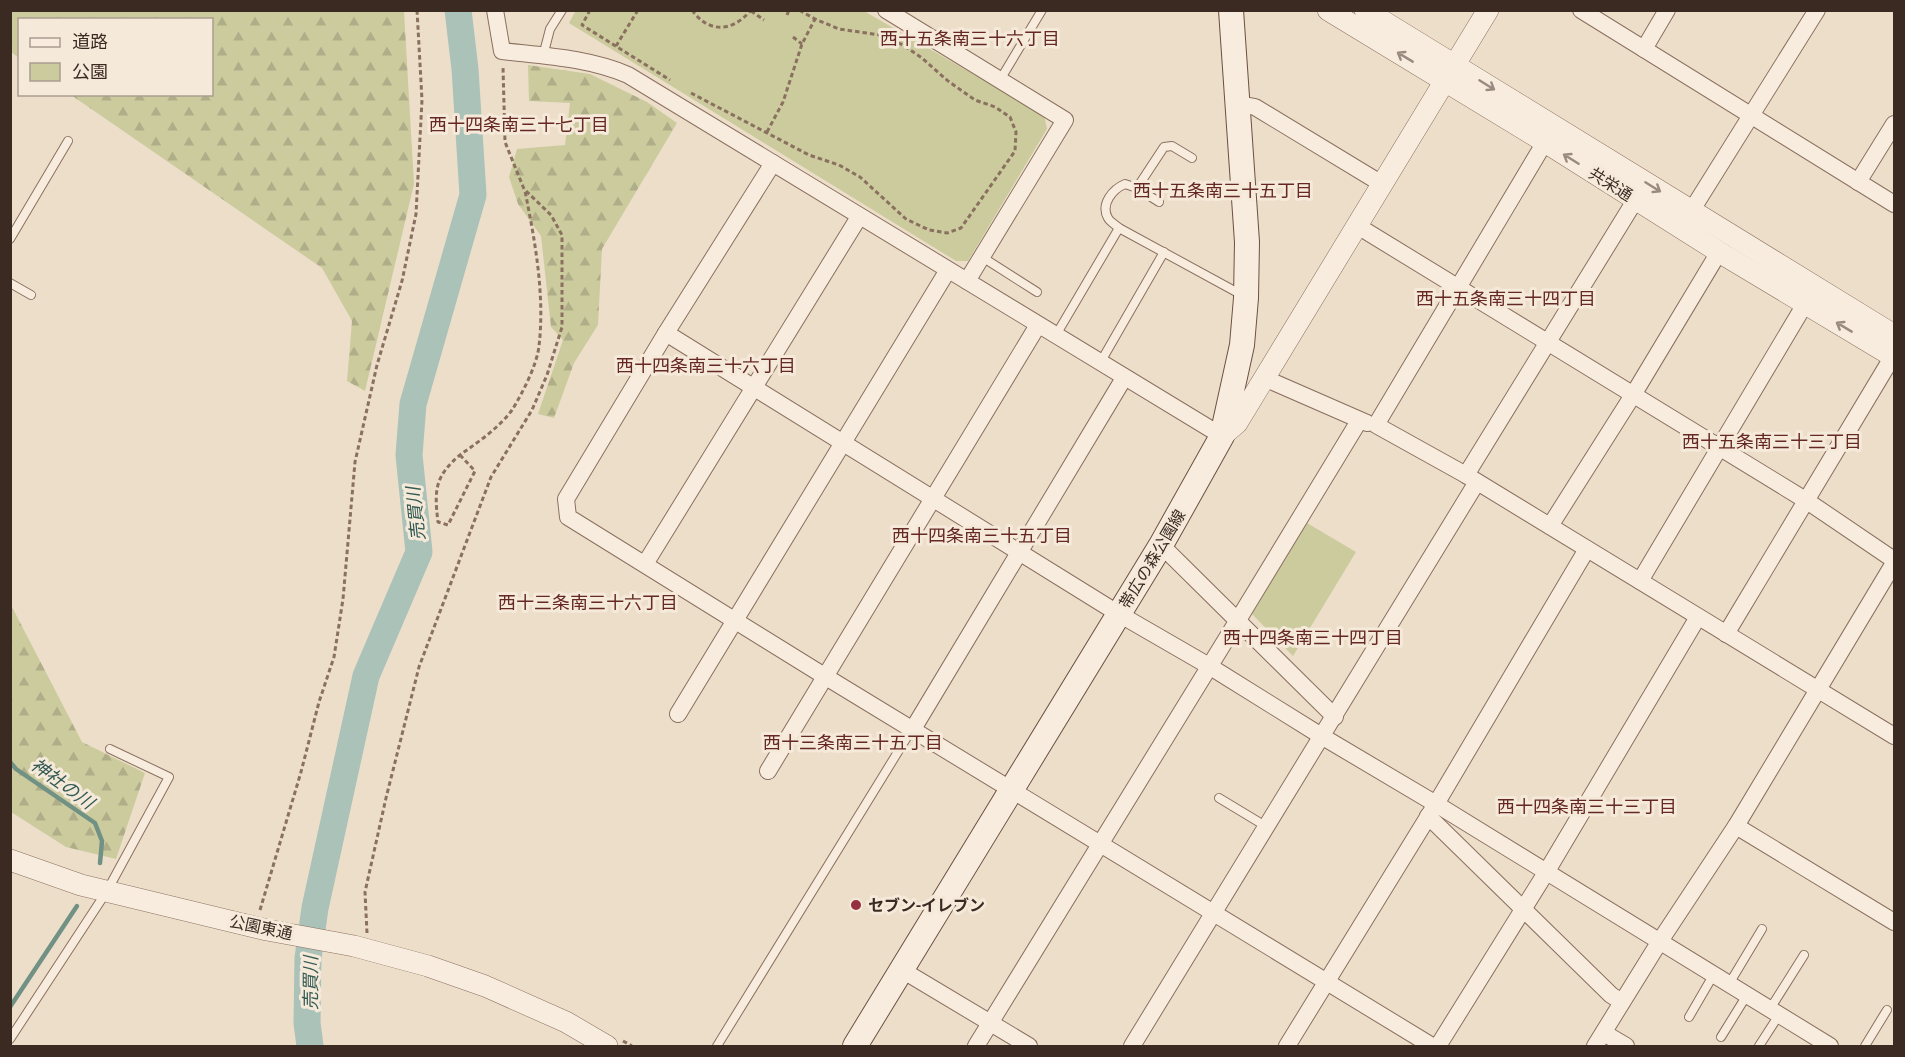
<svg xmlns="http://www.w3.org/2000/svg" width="1905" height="1057" viewBox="0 0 1905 1057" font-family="'Noto Serif','Noto Sans JP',serif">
  <defs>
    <pattern id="forest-firs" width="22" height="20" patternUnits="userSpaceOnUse" patternTransform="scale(1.5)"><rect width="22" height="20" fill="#cccb9e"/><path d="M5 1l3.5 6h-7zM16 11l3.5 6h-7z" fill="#b0ae88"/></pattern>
  </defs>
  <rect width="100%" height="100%" fill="#eddeca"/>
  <g fill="#cccb9e">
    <path d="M 576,10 L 864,11 L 1044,115 L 1047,129 L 968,261 L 956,261 L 569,23 Z"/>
    <path d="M 1307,523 L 1356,552 L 1293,656 L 1252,614 Z"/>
  </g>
  <g fill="url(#forest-firs)">
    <path d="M 11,10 L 404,11 L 414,184 L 365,391 L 347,381 L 352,321 L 322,268 L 71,95 L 212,94 L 212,20 L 20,20 L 19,58 L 11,52 Z"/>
    <path d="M 528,65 L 590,74 L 647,102 L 677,123 L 602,249 L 598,325 L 574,363 L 554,418 L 538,414 L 563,340 L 551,327 L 541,236 L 518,204 L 509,177 L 517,149 L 565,145 L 570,103 L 529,101 Z"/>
    <path d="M 11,605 L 82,742 L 145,773 L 116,859 L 66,847 L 11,812 Z"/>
  </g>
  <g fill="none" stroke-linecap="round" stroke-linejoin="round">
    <g stroke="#719184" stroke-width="4.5">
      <path d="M 10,762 L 16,769 L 95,823 L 102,841 L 100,863"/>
      <path d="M 10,1007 L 77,906"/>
    </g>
    <path stroke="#aac2b8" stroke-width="27" d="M 310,1046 L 307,1023 L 308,958 L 315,908 L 366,676 L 419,552 L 409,455 L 413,404 L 473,195 L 465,69 L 458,10"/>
    <defs>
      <g id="service">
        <path d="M 543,56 L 550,29 L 562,10"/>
        <path d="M 1000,80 L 1042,10"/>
        <path d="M 1137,188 L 1164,147 L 1172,146 L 1192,158"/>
        <path d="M 1159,202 L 1137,188 L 1125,184 C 1113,189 1100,204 1108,218 C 1110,222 1116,225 1119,228 L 1242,295"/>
        <path d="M 10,239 L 68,141"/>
        <path d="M 982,257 L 1037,292"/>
        <path d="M 10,283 L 31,295"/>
        <path d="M 1056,335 L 1119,228"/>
        <path d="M 1100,363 L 1164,252"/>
        <path d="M 1219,798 L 1267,827"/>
        <path d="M 1729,984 L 1762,929"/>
        <path d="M 1770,1009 L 1804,955"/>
        <path d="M 1689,1017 L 1714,974"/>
        <path d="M 1721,1037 L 1747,995"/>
        <path d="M 10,1039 L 107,891 L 169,777 L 110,749"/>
        <path d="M 717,1046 L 912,729"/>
        <path d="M 1759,1046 L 1779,1015"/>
        <path d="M 1865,1046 L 1887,1010"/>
      </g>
      <g id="minor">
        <path d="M 495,10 L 502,51 C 545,56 588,58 628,75 L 1222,436"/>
        <path d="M 886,10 L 1065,120 L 967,281"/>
        <path d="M 1581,10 L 1894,204"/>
        <path d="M 1644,49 L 1667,10"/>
        <path d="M 1239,104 L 1255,107 L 1382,184"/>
        <path d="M 1545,142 L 1376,425 L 1466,475 L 1894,736"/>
        <path d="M 773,163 L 666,333 L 566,499 L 568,517 L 826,677 L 1432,1046"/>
        <path d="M 1858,182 L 1894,124"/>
        <path d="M 1685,221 L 1817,10"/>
        <path d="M 1356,225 L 1807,501 L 1894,560"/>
        <path d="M 666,333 L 1119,614 L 1209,666 L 1323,737 L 1436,804 L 1830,1046"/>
        <path d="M 1264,378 L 1367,423"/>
        <path d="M 1466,475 L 1636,199"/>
        <path d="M 1550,526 L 1633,395 L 1719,252"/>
        <path d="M 1161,545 L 1335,717"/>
        <path d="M 645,564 L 859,217"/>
        <path d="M 1640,581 L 1805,304"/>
        <path d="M 1726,634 L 1893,356"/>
        <path d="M 678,714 L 948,270"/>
        <path d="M 913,729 L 1124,378"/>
        <path d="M 768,771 L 1038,325"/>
        <path d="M 1428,816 L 1611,995 L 1622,1002"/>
        <path d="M 1736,826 L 1894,922"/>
        <path d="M 902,970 L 1029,1046"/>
        <path d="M 1604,1033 L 1626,1046"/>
        <path d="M 976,1046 L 1238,620 L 1359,421"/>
        <path d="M 1132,1046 L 1477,482"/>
        <path d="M 1287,1046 L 1436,804 L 1587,549"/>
        <path d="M 1438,1046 L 1547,871 L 1698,617"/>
        <path d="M 1595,1046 L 1660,941 L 1736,826 L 1894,563"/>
      </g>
      <g id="tertiary">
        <path d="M 1328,10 L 1545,142 L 1719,252 L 1894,357"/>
        <path d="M 1365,10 L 1894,335"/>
        <path d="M 1222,436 L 1237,423 L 1488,10"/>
        <path d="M 10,860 L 81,885 L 267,930 L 354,946 L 428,966 L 485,986 L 566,1022 L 607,1046"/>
      </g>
      <path id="secondary" d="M 855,1046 L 1161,545 L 1222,436 L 1242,345 L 1246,298 L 1247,242 L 1231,10"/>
    </defs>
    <use href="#service" stroke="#8a705f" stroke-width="10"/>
    <use href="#minor" stroke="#8a705f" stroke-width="18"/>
    <use href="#tertiary" stroke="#8a705f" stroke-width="22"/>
    <use href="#secondary" stroke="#6c5142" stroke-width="26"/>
    <g stroke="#8a705f" stroke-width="3" stroke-dasharray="4.5 3" stroke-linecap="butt">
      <path d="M 590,10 L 582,25 L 670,80"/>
      <path d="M 692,10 C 709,34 733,32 751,10"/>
      <path d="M 751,11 L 764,20"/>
      <path d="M 787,15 L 789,10"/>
      <path d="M 793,37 L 802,44"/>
      <path d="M 616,46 L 638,10"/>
      <path d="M 691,93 L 809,155 L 839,165 L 860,177 L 906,219 L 929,230 L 947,233 L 961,228 L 1015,151 L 1016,132 L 1010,117 L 995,107 L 975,100 L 948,81 L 922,58 L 903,45 L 880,35 L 839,29 L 815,19 L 799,10"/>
      <path d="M 767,132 L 783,102 L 802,44 L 815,19"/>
      <path d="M 460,455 L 475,471 L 448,525 L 438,522 C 434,490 435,476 460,455 C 478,442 499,428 512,410 C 522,394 537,365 539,346 C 545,295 535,241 525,191"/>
      <path d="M 260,910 L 301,772 L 319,702 L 334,657 L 343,599 L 355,462 L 377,365 L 402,281 L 416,214 L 422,100 L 417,10"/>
      <path d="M 367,933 L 365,892 L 386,798 L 419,667 L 491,477 L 532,410 L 547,375 L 562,327 L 562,235 L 551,215 L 524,189 L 505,142 L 503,67"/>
      <path d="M 623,1041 L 632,1046"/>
    </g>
    <use href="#service" stroke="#f8ecde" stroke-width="8"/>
    <use href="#minor" stroke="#f8ecde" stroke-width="16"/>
    <use href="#tertiary" stroke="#f8ecde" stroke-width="21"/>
    <use href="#secondary" stroke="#f8ecde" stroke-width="24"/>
  </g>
  <defs><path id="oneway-shaft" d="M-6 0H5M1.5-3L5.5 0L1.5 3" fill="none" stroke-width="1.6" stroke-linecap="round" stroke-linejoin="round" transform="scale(1.5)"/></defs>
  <g stroke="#9a8b80">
    <use href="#oneway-shaft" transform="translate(1405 57) rotate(-149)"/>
    <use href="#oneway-shaft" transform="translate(1487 85) rotate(32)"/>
    <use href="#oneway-shaft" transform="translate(1571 159) rotate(-148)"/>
    <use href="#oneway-shaft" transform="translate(1653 187) rotate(32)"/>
    <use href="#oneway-shaft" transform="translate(1844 327) rotate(-149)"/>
  </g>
  <circle fill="#963140" stroke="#f5e9da" stroke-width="2" cx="856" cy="905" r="6"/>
  <g text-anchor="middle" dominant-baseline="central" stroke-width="6" stroke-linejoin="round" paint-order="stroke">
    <g font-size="16" fill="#3b2a22" stroke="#f5e9da">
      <text transform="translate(1611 184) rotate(32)">共栄通</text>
      <text transform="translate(1152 559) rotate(-59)">帯広の森公園線</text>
      <text transform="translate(261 927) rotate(12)">公園東通</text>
    </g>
    <g font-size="16" font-weight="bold" fill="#3b2a22" stroke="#f5e9da" text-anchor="start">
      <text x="868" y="905">セブン-イレブン</text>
    </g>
    <g font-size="18" fill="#662823" stroke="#f5e9da">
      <text x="970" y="38">西十五条南三十六丁目</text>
      <text x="519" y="124">西十四条南三十七丁目</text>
      <text x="1223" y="190">西十五条南三十五丁目</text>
      <text x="1506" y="298">西十五条南三十四丁目</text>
      <text x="706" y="365">西十四条南三十六丁目</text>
      <text x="1772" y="441">西十五条南三十三丁目</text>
      <text x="982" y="535">西十四条南三十五丁目</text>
      <text x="588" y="602">西十三条南三十六丁目</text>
      <text x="1313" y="637">西十四条南三十四丁目</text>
      <text x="853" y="742">西十三条南三十五丁目</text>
      <text x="1587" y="806">西十四条南三十三丁目</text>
    </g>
    <g font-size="18" font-style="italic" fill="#325a52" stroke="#f5e9da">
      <text transform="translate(415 514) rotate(-96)">売買川</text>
      <text transform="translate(63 783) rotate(36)">神社の川</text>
      <text transform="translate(310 983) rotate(-90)">売買川</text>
    </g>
  </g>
  <rect width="1905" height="1057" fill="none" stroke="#3b2a22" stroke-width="24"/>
  <rect x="18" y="18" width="195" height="78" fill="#f5e9da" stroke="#ab9d90" stroke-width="1.5"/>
  <rect x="30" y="38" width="30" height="9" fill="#f8ecde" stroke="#ab9d90" stroke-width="1.5"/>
  <text x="72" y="48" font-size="18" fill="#3b2a22">道路</text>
  <rect x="30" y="63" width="30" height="18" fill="#cccb9e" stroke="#ab9d90" stroke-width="1.5"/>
  <text x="72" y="78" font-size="18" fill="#3b2a22">公園</text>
</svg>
